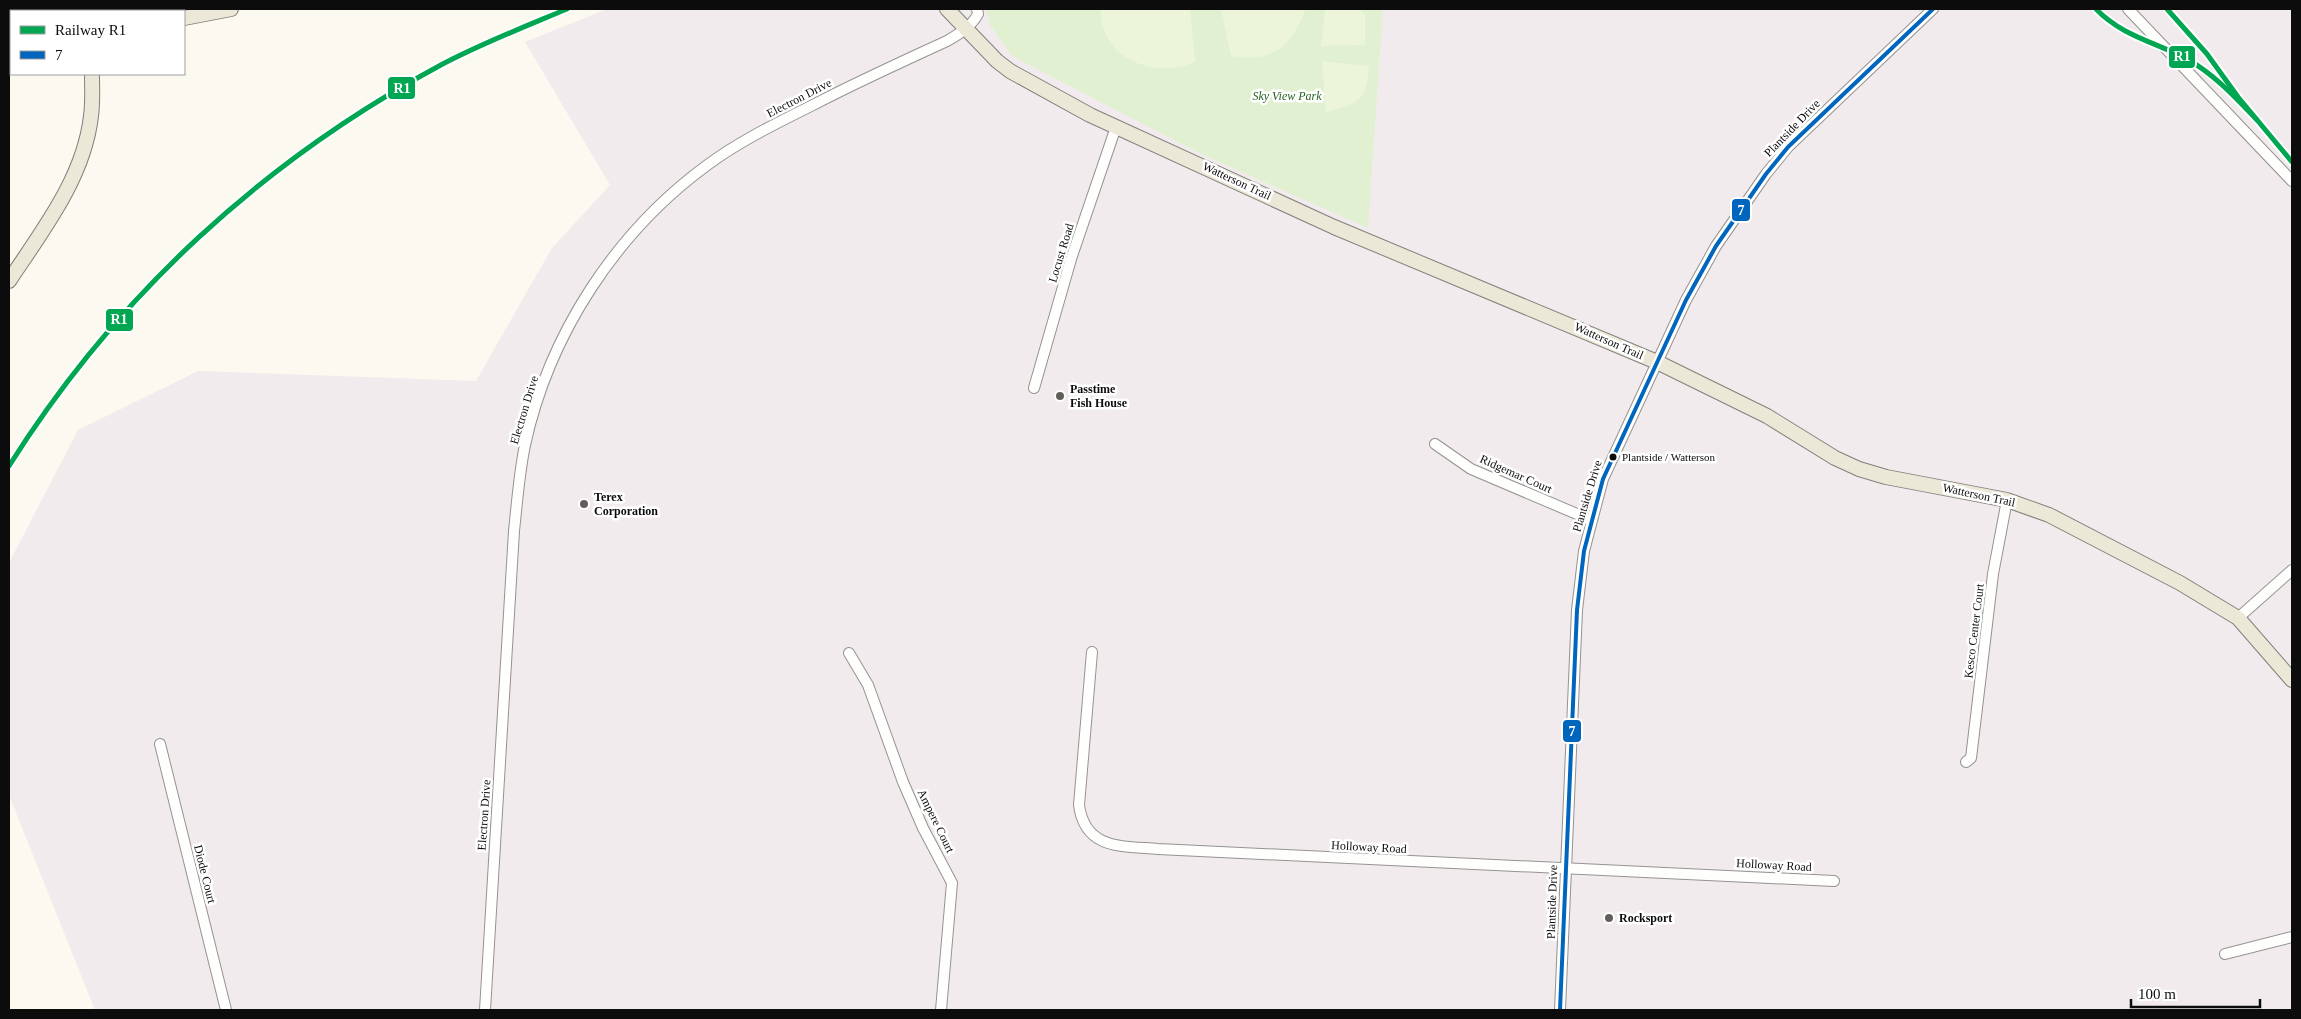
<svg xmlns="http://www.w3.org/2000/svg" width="2301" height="1019" viewBox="0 0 2301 1019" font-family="'Times New Roman',serif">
  <rect width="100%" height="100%" fill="#fbf9f0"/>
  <path fill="#f2ebed" d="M 607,9 L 2292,9 L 2292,1010 L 95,1010 L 9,795 L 9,563 L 78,430 L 198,371 L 476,381 L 552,248 L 610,185 L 525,42 Z"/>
  <path fill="#e1f0d0" d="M 986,9 L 1383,9 L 1368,228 L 1199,153 L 1012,56 L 990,25 Z"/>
  <g fill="#ecf4da">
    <path d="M 1101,9 L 1190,9 L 1195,62 C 1154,80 1099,58 1101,9 Z"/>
    <path d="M 1221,9 L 1306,9 C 1291,47 1273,63 1231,56 Z"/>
    <path d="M 1325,9 L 1358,9 L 1365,14 L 1365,45 L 1321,46 Z"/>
    <path d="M 1322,61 L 1369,66 C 1367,100 1358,105 1326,112 Z"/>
  </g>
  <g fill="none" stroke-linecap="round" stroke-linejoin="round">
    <defs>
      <g id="minor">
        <path d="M 2128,9 L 2292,181"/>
        <path d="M 1034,388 L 1071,259 L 1116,127"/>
        <path d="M 1435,444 L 1471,469 L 1591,520"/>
        <path d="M 2238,618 L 2292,570"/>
        <path d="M 1092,652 L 1079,805 C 1085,850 1122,846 1158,849 L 1834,881"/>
        <path d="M 849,653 L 868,685 L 903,782 L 923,828 L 952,883 L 941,1010"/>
        <path d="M 160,744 L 226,1010"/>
        <path d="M 1966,762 L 1971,758 L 1993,574 L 2007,500"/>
        <path d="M 2225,954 L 2292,937"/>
        <path d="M 485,1010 L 514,531 C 517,503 519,474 525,445 C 549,335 615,233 706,166 C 738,142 775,124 811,106 C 855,83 901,62 947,41 C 959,34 971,27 978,14 L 977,9"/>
        <path d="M 1560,1010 L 1577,610 L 1584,551 L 1603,479 L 1686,300 L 1716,246 L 1766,174 L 1788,147 L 1933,9"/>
      </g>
      <g id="major">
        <path d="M 947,9 L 997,61 L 1010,71 L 1090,115 L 1334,227 L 1657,362 L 1767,416 L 1835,458 L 1859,469 L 1886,477 L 2007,500 L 2049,515 L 2180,583 L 2238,618 L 2292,680"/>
        <path d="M 9,18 L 11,18"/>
        <path d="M 184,18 L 231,9"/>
        <path d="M 9,281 C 42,231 84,178 91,116 C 93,102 92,88 92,74"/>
      </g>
    </defs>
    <use href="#minor" stroke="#94938f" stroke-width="12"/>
    <use href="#major" stroke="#81807c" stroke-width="16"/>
    <use href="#minor" stroke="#fefefd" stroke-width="10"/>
    <use href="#major" stroke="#ebe8d8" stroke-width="14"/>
    <defs>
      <path id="bus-1" d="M 1560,1010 L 1577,610 L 1584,551 L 1603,479 L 1686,300 L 1716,246 L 1766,174 L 1788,147 L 1933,9"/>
    </defs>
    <use href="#bus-1" stroke="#fff" stroke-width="8"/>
    <use href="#bus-1" stroke="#0065bd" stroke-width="4"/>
    <defs>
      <g id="rail-1">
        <path d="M 2096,9 C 2122,36 2155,42 2187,59 C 2214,74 2236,98 2257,120"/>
        <path d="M 2167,9 L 2207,54 L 2238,97 L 2292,162"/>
        <path d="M 9,466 C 116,296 263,161 439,66 C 480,44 524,27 567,9"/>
      </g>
    </defs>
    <use href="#rail-1" stroke="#fff" stroke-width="9"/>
    <use href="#rail-1" stroke="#00a651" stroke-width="5"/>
  </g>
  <g fill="#605f5c" stroke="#fff" stroke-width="2">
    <circle cx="1060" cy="396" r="5"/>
    <circle cx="584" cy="504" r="5"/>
    <circle cx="1609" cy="918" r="5"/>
  </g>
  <circle fill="#0c0c0c" stroke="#fff" stroke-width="2" cx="1613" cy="457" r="4.5"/>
  <g text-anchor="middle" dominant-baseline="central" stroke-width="5" stroke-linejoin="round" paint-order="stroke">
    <g font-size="11" fill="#0c0c0c" stroke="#fff" text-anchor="start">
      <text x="1622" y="457">Plantside / Watterson</text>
    </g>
    <g font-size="12" font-style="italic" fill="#27621e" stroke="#fff">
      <text x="1287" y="96">Sky View Park</text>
    </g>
    <g font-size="12" fill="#0c0c0c" stroke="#fff">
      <text transform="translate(799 98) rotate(-27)">Electron Drive</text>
      <text transform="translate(1792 128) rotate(-46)">Plantside Drive</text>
      <text transform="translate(1237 181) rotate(25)">Watterson Trail</text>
      <text transform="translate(1061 253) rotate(-73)">Locust Road</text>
      <text transform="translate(1609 341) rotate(24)">Watterson Trail</text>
      <text transform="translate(524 410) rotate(-73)">Electron Drive</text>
      <text transform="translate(1516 474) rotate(24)">Ridgemar Court</text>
      <text transform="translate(1979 495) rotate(12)">Watterson Trail</text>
      <text transform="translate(1587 496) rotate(-73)">Plantside Drive</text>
      <text transform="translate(1974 631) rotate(-83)">Kesco Center Court</text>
      <text transform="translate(484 815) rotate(-86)">Electron Drive</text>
      <text transform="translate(936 821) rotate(64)">Ampere Court</text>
      <text transform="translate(1369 847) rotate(3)">Holloway Road</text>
      <text transform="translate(1774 865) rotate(3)">Holloway Road</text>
      <text transform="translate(205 874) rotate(76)">Diode Court</text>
      <text transform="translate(1552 902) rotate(-88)">Plantside Drive</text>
    </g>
    <g font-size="12" font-weight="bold" fill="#0c0c0c" stroke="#fff" text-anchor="start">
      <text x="1070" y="389">Passtime<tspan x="1070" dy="14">Fish House</tspan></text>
      <text x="594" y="497">Terex<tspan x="594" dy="14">Corporation</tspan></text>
      <text x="1619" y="918">Rocksport</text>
    </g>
  </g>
  <g stroke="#fff" stroke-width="2">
    <rect x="2168" y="45" width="28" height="24" rx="5" fill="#00a651"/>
    <rect x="387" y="76" width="29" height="24" rx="5" fill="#00a651"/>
    <rect x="1731" y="198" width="20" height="24" rx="5" fill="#0065bd"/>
    <rect x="105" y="308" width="29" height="24" rx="5" fill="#00a651"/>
    <rect x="1562" y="719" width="20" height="24" rx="5" fill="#0065bd"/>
  </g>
  <g font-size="14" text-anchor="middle" font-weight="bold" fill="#fff">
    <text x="2182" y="61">R1</text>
    <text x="402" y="93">R1</text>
    <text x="1741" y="215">7</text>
    <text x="119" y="324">R1</text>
    <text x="1572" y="736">7</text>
  </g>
  <rect width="2301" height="1019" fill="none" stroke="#0c0c0c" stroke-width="20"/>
  <rect x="10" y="10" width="175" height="65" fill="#ffffff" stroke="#9e9e9e"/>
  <rect x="20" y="26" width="25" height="8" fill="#00a651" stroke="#9e9e9e"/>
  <text x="55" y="35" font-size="15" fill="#0c0c0c">Railway R1</text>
  <rect x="20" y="51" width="25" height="8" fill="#0065bd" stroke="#9e9e9e"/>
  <text x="55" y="60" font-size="15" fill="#0c0c0c">7</text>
  <path d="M2131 999v8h129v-8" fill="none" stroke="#0c0c0c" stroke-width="2.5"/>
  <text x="2138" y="999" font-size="15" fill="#0c0c0c" stroke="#ffffff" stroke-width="4" paint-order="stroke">100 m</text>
</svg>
